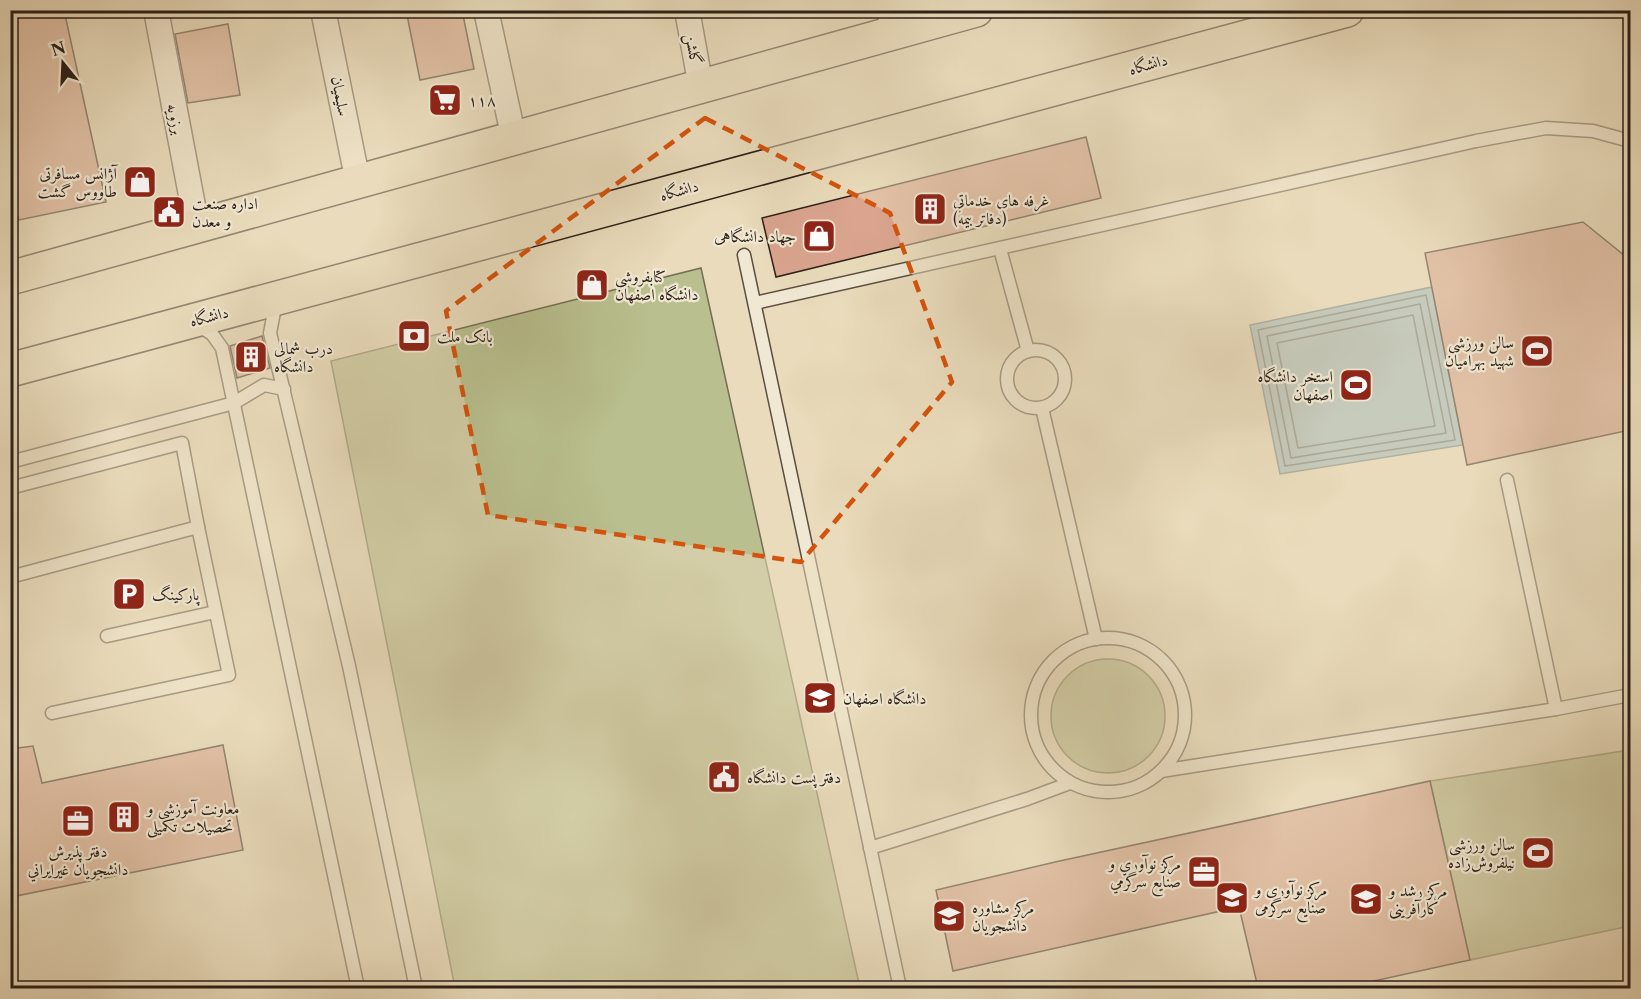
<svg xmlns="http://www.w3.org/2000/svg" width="1641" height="999" viewBox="0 0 1641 999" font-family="'Libre Caslon Text',Amiri,serif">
  <rect width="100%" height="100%" fill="#e9dbbb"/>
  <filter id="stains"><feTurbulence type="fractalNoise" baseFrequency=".00333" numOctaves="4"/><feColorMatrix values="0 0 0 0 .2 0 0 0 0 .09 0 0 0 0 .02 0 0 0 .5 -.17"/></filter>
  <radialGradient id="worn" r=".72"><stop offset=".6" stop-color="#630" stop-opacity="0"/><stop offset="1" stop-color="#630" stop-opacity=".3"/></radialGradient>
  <g fill="#b9bf8e" stroke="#726f52" stroke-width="1.5">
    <path d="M 701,268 L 860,988 L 455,988 L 331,361 Z"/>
    <circle cx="1108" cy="716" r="57"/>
    <path d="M 1630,750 L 1630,926 L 1470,960 L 1430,781 Z"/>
  </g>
  <path fill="#9db8bc" stroke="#6f7b7a" stroke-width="1.5" d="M 1432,287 L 1463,445 L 1280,474 L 1250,325 Z"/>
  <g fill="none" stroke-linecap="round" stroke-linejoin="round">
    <g stroke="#646c6a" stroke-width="1.5">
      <path d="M 1426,295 L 1455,440 L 1285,466 L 1258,330 Z"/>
      <path d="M 1420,304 L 1446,433 L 1291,458 L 1267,336 Z"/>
      <path d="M 1413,315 L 1435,426 L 1298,448 L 1277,343 Z"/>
    </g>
  </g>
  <g fill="#daa48f" stroke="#2b1f17" stroke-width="1.5">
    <path d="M 10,10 L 64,10 L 106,202 L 19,220 L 10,195 Z"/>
    <path d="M 406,10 L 462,10 L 474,69 L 420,80 Z"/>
    <path d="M 228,24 L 240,95 L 188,103 L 175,34 Z"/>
    <path d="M 1086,137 L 1101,198 L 776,277 L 762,218 Z"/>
    <path d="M 1583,222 L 1630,260 L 1630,430 L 1467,465 L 1425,253 Z"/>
    <path d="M 262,336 L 270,368 L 237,378 L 230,346 Z"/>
    <path d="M 223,745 L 243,850 L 16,896 L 10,871 L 10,749 L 33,746 L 42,783 Z"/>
    <path d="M 1430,781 L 1470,960 L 1342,988 L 1258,988 L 1239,907 L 953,971 L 936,890 L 1055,862 Z"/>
  </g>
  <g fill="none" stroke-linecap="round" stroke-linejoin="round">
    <defs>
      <g id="lane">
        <path d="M 1000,249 L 1028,351"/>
        <path d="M 744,255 L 900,988"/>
        <path d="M 755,303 L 1476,141 L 1546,128 L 1593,131 L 1630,141"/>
        <path d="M 281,304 L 274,312 L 270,333 L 349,666 L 416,988"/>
        <path d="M 199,326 L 212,334 L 222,348 L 358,988"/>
        <circle cx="1036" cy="379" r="29"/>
        <path d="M 1042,408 L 1096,639"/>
        <path d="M 10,462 L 234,403 L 264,385 L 284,389"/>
        <path d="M 1507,480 L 1556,709"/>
        <path d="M 10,488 L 182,443 L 198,527 L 10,577"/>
        <path d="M 107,636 L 215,612"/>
        <circle cx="1108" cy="715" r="77"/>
        <path d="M 52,713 L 229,675 L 198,527"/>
        <path d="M 1161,771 L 1556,709 L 1630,695"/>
        <path d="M 870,848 L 1027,799 L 1070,783"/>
      </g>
      <g id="street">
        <path d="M 156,10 L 197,227"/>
        <path d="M 323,10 L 358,182"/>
        <path d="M 486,10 L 514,139"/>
        <path d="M 687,10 L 701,87"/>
        <path d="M 889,10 L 894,33"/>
      </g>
      <g id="primary">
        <path d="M 10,278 L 976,10"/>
        <path d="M 10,370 L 1347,10"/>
      </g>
    </defs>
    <use href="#lane" stroke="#5a4e40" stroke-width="15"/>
    <use href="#street" stroke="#5a4e40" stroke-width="27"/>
    <use href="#primary" stroke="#2b1f17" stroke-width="36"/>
    <use href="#lane" stroke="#f1e8d3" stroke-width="12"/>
    <use href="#street" stroke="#f1e8d3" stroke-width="24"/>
    <use href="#primary" stroke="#e9dbbb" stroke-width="33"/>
  </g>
  <path d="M0 0H1641V999H0ZM 705,118 L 890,213 L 952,382 L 801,562 L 488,515 L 446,311 Z" fill="#e9dbbb" fill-opacity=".55" fill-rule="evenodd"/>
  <path fill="none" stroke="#d5530d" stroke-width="4.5" stroke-dasharray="12 8" stroke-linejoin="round" d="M 705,118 L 890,213 L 952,382 L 801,562 L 488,515 L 446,311 Z"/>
  <defs>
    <symbol id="supermarket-square" viewBox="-11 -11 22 22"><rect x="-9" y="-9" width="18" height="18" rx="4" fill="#8f2418" stroke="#f1e8d3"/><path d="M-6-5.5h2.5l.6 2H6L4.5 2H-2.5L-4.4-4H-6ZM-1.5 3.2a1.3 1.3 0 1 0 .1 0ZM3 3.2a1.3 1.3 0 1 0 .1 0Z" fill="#fff"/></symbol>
    <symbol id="shop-square" viewBox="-11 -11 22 22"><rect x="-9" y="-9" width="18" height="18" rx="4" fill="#8f2418" stroke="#f1e8d3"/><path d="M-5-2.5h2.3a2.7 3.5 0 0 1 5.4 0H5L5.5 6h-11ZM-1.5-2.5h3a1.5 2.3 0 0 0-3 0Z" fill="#fff"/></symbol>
    <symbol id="building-square" viewBox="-11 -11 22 22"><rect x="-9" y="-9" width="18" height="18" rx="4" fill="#8f2418" stroke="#f1e8d3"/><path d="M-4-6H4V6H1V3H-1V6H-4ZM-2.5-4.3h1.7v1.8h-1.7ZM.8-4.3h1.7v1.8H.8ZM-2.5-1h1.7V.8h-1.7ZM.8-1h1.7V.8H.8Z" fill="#fff"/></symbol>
    <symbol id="civic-square" viewBox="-11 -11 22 22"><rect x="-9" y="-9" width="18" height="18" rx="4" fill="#8f2418" stroke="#f1e8d3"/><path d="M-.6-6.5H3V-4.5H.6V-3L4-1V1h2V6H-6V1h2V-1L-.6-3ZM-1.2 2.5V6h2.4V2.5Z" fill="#fff"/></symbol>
    <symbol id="bank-square" viewBox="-11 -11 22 22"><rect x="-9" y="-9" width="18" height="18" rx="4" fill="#8f2418" stroke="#f1e8d3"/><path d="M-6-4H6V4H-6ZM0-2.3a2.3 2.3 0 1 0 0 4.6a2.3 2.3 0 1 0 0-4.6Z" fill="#fff"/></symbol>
    <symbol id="stadium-square" viewBox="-11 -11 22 22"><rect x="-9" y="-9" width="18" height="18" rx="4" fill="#8f2418" stroke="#f1e8d3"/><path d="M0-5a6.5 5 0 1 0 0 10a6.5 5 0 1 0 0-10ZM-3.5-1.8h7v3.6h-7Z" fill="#fff"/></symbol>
    <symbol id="parking-square" viewBox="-11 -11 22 22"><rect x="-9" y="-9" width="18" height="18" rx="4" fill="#8f2418" stroke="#f1e8d3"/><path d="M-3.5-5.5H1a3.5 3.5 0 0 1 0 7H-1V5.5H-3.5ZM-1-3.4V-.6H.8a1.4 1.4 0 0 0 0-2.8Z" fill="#fff"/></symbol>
    <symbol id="university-square" viewBox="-11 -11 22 22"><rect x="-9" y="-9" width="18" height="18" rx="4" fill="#8f2418" stroke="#f1e8d3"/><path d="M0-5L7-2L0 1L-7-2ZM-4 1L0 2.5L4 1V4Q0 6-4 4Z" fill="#fff"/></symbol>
    <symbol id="office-square" viewBox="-11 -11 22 22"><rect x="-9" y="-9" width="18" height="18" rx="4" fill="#8f2418" stroke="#f1e8d3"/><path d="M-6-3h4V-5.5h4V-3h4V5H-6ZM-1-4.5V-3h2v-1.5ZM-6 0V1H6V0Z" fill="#fff"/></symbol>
  </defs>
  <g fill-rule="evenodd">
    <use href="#supermarket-square" x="426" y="81" width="38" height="38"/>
    <use href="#shop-square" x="121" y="163" width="38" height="38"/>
    <use href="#building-square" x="911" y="190" width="38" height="38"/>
    <use href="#civic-square" x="150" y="193" width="38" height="38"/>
    <use href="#shop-square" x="800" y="217" width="38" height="38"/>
    <use href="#shop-square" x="573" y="266" width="38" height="38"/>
    <use href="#bank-square" x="395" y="317" width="38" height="38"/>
    <use href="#stadium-square" x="1518" y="332" width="38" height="38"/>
    <use href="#building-square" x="232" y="338" width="38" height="38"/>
    <use href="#stadium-square" x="1337" y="366" width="38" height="38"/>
    <use href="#parking-square" x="110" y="575" width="38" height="38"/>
    <use href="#university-square" x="801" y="679" width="38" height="38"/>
    <use href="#civic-square" x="705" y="758" width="38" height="38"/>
    <use href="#building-square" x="105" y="798" width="38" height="38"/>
    <use href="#office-square" x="59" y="802" width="38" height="38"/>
    <use href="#stadium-square" x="1519" y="834" width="38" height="38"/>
    <use href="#office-square" x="1185" y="853" width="38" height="38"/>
    <use href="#university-square" x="1213" y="879" width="38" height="38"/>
    <use href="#university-square" x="1347" y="880" width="38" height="38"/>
    <use href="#university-square" x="930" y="897" width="38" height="38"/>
  </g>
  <g text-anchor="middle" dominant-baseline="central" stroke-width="4.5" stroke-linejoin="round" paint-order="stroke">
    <g font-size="16" fill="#2b1f17" stroke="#f1e8d3">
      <text transform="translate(694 49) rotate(79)">گلشن</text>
      <text transform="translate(1148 64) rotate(-15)">دانشگاه</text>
      <text transform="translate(341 96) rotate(79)">سلیمیان</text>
      <text transform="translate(176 119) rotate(79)">برزویه</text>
      <text transform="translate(679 190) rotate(-15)">دانشگاه</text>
      <text transform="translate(209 316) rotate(-14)">دانشگاه</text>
    </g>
    <g font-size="16" fill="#2b1f17" stroke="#f1e8d3" text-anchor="start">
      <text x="468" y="100">۱۱۸</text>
      <text x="117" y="173" text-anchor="end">آژانس مسافرتی<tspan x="117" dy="18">طاووس گشت</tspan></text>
      <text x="953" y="200">غرفه هاي خدماتي<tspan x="953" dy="18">(دفاتر بيمه)</tspan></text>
      <text x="192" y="203">اداره صنعت<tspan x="192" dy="18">و معدن</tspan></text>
      <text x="796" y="236" text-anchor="end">جهاد دانشگاهی</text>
      <text x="615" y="276">کتابفروشی<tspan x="615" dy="18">دانشگاه اصفهان</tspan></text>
      <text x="437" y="336">بانک ملت</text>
      <text x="1514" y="342" text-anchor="end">سالن ورزشی<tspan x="1514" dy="18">شهید بهرامیان</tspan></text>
      <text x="274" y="348">درب شمالی<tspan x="274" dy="18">دانشگاه</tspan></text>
      <text x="1333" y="376" text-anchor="end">استخر دانشگاه<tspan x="1333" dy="18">اصفهان</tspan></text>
      <text x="152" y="594">پارکینگ</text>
      <text x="843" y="698">دانشگاه اصفهان</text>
      <text x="747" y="777">دفتر پست دانشگاه</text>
      <text x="147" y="808">معاونت آموزشی و<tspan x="147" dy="18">تحصیلات تکمیلی</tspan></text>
      <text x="1515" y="844" text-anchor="end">سالن ورزشی<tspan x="1515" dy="18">نیلفروش‌زاده</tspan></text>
      <text x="78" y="851" text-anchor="middle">دفتر پذيرش<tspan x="78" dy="18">دانشجويان غيرايراني</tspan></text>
      <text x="1181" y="863" text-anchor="end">مرکز نوآوري و<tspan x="1181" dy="18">صنايع سرگرمي</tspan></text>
      <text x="1255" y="889">مرکز نوآوری و<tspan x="1255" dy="18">صنایع سرگرمی</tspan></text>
      <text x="1389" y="890">مرکز رشد و<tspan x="1389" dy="18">کارآفرینی</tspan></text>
      <text x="972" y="907">مرکز مشاوره<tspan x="972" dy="18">دانشجویان</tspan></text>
    </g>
  </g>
  <rect width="1641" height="999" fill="none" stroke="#e9dbbb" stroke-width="36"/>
  <rect x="12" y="12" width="1617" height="975" fill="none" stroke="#2b1f17" stroke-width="3"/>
  <rect x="18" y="18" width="1605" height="963" fill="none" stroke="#2b1f17" stroke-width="1.5"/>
  <g transform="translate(63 63) rotate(342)" stroke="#f1e8d3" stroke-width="4.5" paint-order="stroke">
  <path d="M0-4.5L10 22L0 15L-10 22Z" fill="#2b1f17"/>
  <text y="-9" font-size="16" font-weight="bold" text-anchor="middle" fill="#2b1f17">N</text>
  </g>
  <rect width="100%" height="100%" filter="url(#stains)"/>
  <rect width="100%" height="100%" fill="url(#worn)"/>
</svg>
